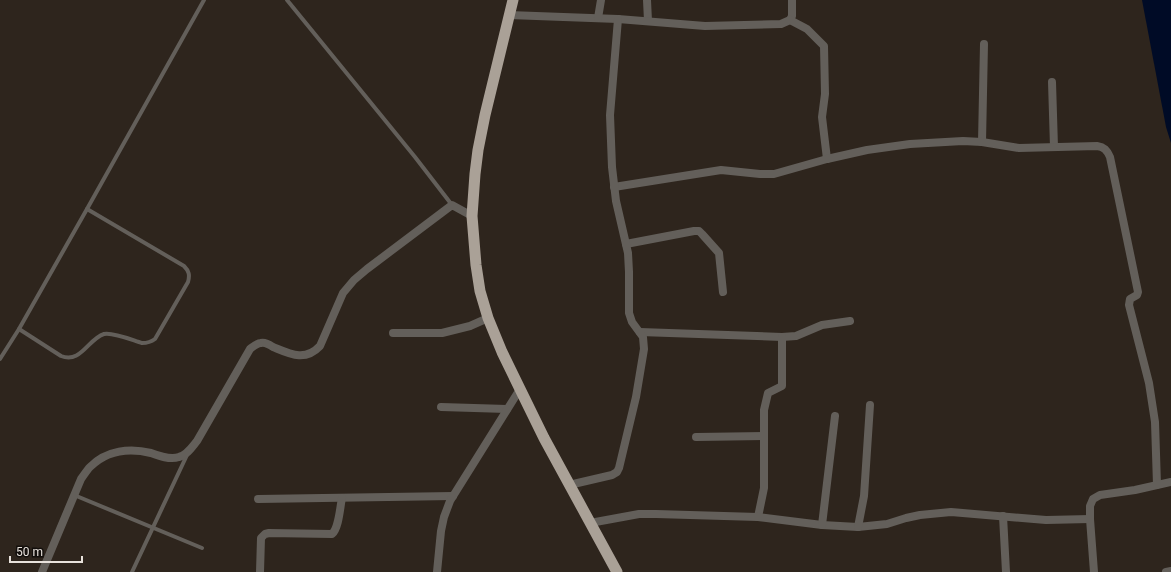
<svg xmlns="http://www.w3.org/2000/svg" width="1171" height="572" viewBox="0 0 1171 572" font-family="Roboto,sans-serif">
  <rect width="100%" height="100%" fill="#2e251d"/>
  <path fill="#000b26" d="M 1142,0 L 1171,0 L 1171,143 L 1166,127 Z"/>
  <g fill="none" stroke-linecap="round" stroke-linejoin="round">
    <g stroke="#635f5a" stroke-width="4">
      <path d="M 287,0 L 415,157 L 452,205"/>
      <path d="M 19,329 L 61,356 C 81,364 88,339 104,334 C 113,332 132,340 142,343 C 147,343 151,342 155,339 L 188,282 C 190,275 189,271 184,266 L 87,209"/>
      <path d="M 0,359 L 19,329 L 87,209 L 204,0"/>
      <path d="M 74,495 L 202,548"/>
      <path d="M 132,572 L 187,455"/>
    </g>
    <g stroke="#635f5a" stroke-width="8">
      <path d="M 647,0 L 648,21"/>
      <path d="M 509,15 L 618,19 L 705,26 L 781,24 L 790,20 L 792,16 L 792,0"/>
      <path d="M 598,18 L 601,0"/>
      <path d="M 790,20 L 807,29 L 824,46 L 825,94 L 822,117 L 827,159"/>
      <path d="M 1052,82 L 1054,147"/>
      <path d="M 982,142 L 984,44"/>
      <path d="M 614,187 L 721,170 L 760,174 L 774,174 L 827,159 L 867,150 L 910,144 L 963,141 L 982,142 L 1019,148 L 1097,146 C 1104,147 1107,150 1110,157 L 1138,292 L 1137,295 L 1130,299 L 1129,305 L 1149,383 L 1155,422 L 1157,485"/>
      <path d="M 626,244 L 694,231 L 699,231 L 702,234 L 719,253 L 723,292"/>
      <path d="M 640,332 L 782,337 L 796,336 L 822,325 L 850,321"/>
      <path d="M 393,333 L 442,333 L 470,326 L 488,318"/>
      <path d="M 441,407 L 507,409"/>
      <path d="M 696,437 L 764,436"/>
      <path d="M 569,485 L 612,475 L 617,472 L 619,468 L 636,397 L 644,349 L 643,337 L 632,322 L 629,313 L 629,272 L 628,253 L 616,201 L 612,167 L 610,115 L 618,19"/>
      <path d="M 258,499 L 453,496"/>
      <path d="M 1003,516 L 1006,572"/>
      <path d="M 758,517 L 764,488 L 764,410 L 768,393 L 782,386 L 782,337"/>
      <path d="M 590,523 L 639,514 L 656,514 L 758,517 L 822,525 L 858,527 L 887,524 L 906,518 L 920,515 L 951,512 L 1046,520 L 1090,519"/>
      <path d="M 822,525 L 835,416"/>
      <path d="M 858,527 L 864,496 L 870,405"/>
      <path d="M 42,572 L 81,479 C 84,475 87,470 90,467 C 107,450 130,448 151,453 C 159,456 170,460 179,457 C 187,455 192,447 197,441 L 250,349 C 254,346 257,343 261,343 C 265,342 270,345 273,347 C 290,354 305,362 320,346 L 343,293 L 354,280 L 367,269 L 452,205 L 472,216"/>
      <path d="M 260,572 L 261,538 L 265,534 L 269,533 L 332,534 C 339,528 340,507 342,498"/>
      <path d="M 437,572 L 441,531 L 444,517 L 450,501 L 520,389"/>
      <path d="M 1094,572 L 1090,519 L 1090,506 L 1093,499 L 1100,495 L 1135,490 L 1171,482"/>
      <path d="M 1166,572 L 1171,571"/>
    </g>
    <path stroke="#aaa197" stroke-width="11" d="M 513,0 L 485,115 L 478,150 L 475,174 L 472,216 L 476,265 L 480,291 L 488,318 L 502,352 L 520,389 L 544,438 L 617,572"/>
  </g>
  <path d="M10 556v6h72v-6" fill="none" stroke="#e8e2dc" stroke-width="2"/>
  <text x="16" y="556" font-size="12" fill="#e8e2dc" stroke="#130f0c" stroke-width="3" paint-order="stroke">50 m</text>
</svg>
